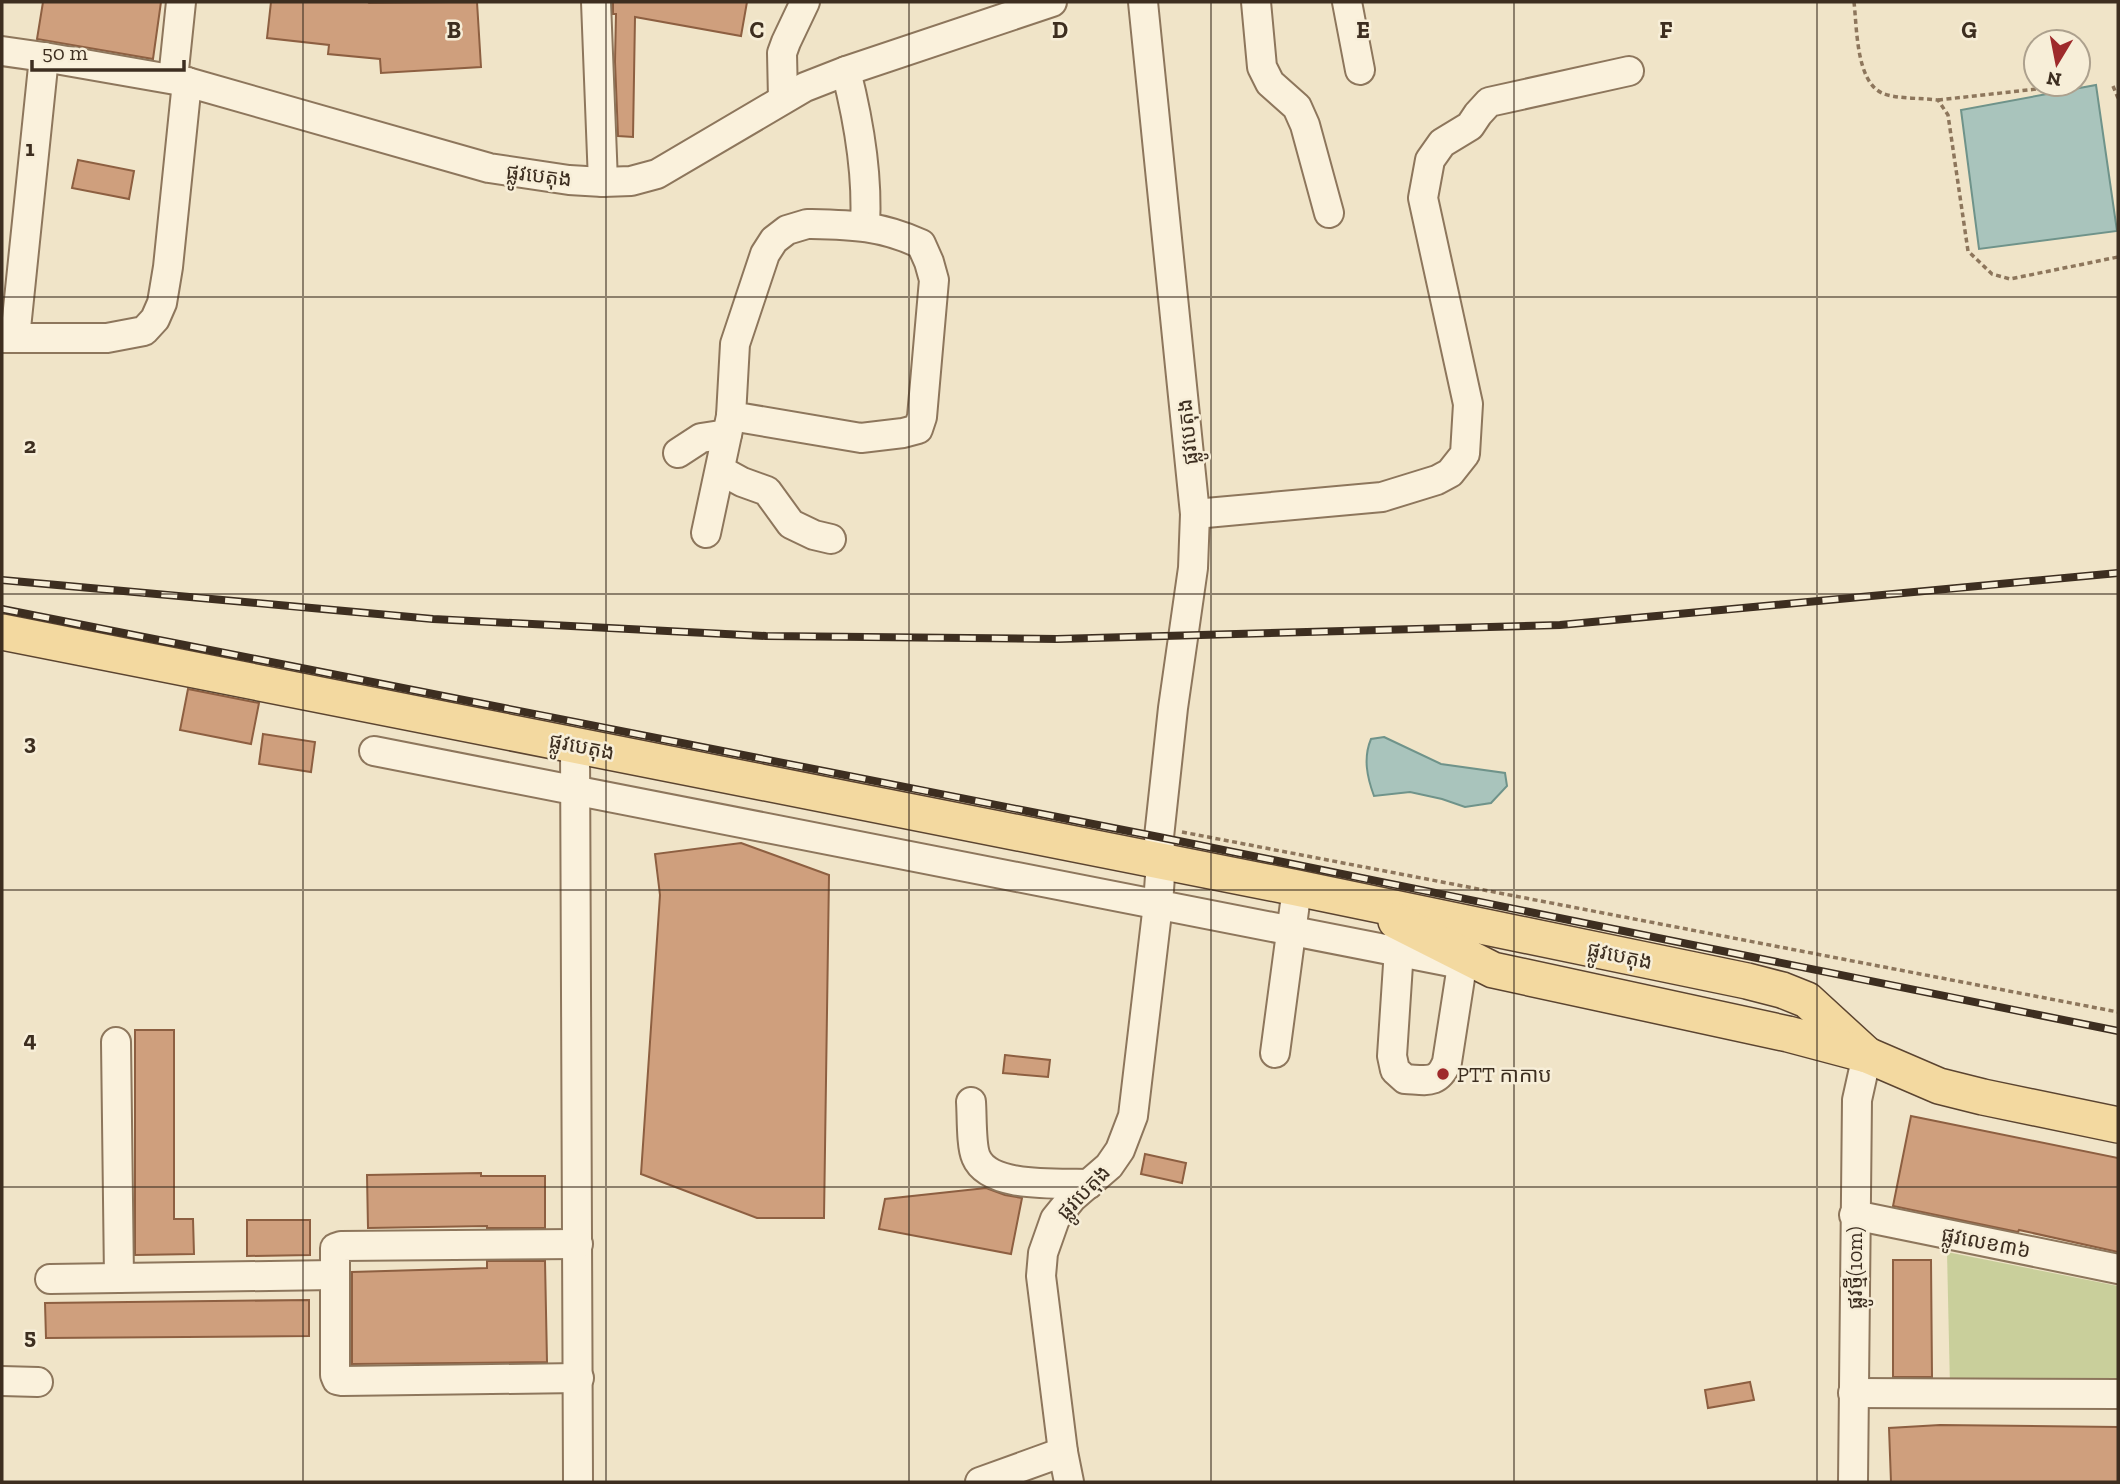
<svg xmlns="http://www.w3.org/2000/svg" width="2120" height="1484" viewBox="0 0 2120 1484" font-family="'Zilla Slab','Noto Sans Khmer',serif">
  <rect width="100%" height="100%" fill="#f0e4c8"/>
  <path fill="#c9cf9b" d="M 1947,1252 L 2118,1286 L 2118,1386 L 1950,1388 Z"/>
  <g fill="#a9c4bc" stroke="#6f938a" stroke-width="2">
    <path d="M 2096,85 L 2117,231 L 1979,249 L 1961,110 Z"/>
    <path d="M 1384,737 L 1441,764 L 1505,773 L 1507,786 L 1491,803 L 1465,807 L 1442,799 L 1410,792 L 1374,796 C 1367,777 1363,758 1371,739 Z"/>
  </g>
  <g fill="#cf9f7d" stroke="#8d5f41" stroke-width="2">
    <path d="M 43,2 L 161,2 L 153,59 L 37,39 Z"/>
    <path d="M 271,2 L 371,2 L 370,3 L 477,2 L 481,67 L 381,73 L 380,59 L 328,54 L 329,45 L 267,38 Z"/>
    <path d="M 613,2 L 747,2 L 741,36 L 635,17 L 633,137 L 618,136 L 615,62 L 616,14 L 613,14 Z"/>
    <path d="M 78,160 L 134,171 L 129,199 L 72,188 Z"/>
    <path d="M 188,689 L 259,703 L 251,744 L 180,730 Z"/>
    <path d="M 263,734 L 315,742 L 311,772 L 259,764 Z"/>
    <path d="M 741,843 L 829,875 L 824,1218 L 757,1218 L 641,1174 L 660,895 L 655,854 Z"/>
    <path d="M 135,1030 L 174,1030 L 174,1219 L 193,1219 L 194,1254 L 135,1255 Z"/>
    <path d="M 1005,1055 L 1050,1060 L 1048,1077 L 1003,1073 Z"/>
    <path d="M 1911,1116 L 2118,1158 L 2118,1252 L 2019,1230 L 2018,1232 L 1893,1206 Z"/>
    <path d="M 1145,1154 L 1186,1163 L 1182,1183 L 1141,1174 Z"/>
    <path d="M 481,1173 L 481,1176 L 545,1176 L 545,1228 L 487,1228 L 487,1226 L 368,1228 L 367,1175 Z"/>
    <path d="M 986,1188 L 1005,1195 L 1022,1198 L 1011,1254 L 879,1229 L 885,1199 Z"/>
    <path d="M 247,1220 L 310,1220 L 310,1255 L 247,1256 Z"/>
    <path d="M 1893,1260 L 1931,1260 L 1932,1377 L 1893,1377 Z"/>
    <path d="M 487,1261 L 545,1261 L 547,1362 L 352,1364 L 352,1272 L 487,1268 Z"/>
    <path d="M 309,1300 L 309,1336 L 46,1338 L 45,1303 Z"/>
    <path d="M 1750,1382 L 1754,1400 L 1708,1408 L 1705,1390 Z"/>
    <path d="M 1940,1425 L 2118,1427 L 2118,1482 L 1891,1482 L 1889,1428 Z"/>
  </g>
  <g fill="none" stroke-linecap="round" stroke-linejoin="round">
    <defs>
      <g id="minor">
        <path d="M 596,2 L 603,182"/>
        <path d="M 1256,2 L 1262,67 L 1270,83 L 1297,107 L 1305,125 L 1329,213"/>
        <path d="M 1347,2 L 1360,70"/>
        <path d="M 2,51 L 44,57 L 187,82 L 489,168 L 569,180 L 603,182 L 631,181 L 657,174 L 805,87 L 846,71 L 1052,2"/>
        <path d="M 846,71 C 859,122 868,173 865,225"/>
        <path d="M 173,79 L 181,2"/>
        <path d="M 783,99 L 782,53 L 786,42 L 805,2"/>
        <path d="M 807,224 C 851,225 880,225 921,244 L 929,262 L 934,280 L 922,417 L 918,429 L 903,433 L 861,438 L 731,416 L 735,344 L 765,254 L 774,240 L 787,230 Z"/>
        <path d="M 2,338 L 107,338 L 144,331 L 155,319 L 162,303 L 168,267 L 187,82"/>
        <path d="M 15,338 L 44,57"/>
        <path d="M 678,453 L 701,438 L 727,434"/>
        <path d="M 720,470 L 742,482 L 767,491 L 791,524 L 814,535 L 831,539"/>
        <path d="M 1195,514 L 1382,497 L 1437,480 L 1450,473 L 1465,454 L 1468,404 L 1423,198 L 1430,160 L 1442,143 L 1470,126 L 1478,114 L 1489,102 L 1629,71"/>
        <path d="M 706,533 L 731,416"/>
        <path d="M 575,745 L 578,1482"/>
        <path d="M 374,751 L 1466,965"/>
        <path d="M 1400,934 L 1392,1056 L 1395,1070 L 1405,1079 C 1426,1080 1438,1085 1447,1062 L 1465,946"/>
        <path d="M 116,1042 L 119,1278"/>
        <path d="M 1275,1053 L 1297,888"/>
        <path d="M 971,1102 C 972,1115 971,1146 976,1157 C 989,1189 1060,1183 1089,1184"/>
        <path d="M 1854,1215 L 2118,1269"/>
        <path d="M 578,1244 L 341,1246 L 335,1248 L 335,1375 L 337,1380 L 342,1381 L 579,1378"/>
        <path d="M 50,1279 L 334,1275"/>
        <path d="M 2,1381 L 38,1382"/>
        <path d="M 1853,1393 L 2118,1394"/>
        <path d="M 980,1482 L 1063,1452"/>
        <path d="M 1069,1482 L 1063,1452 L 1041,1276 L 1043,1253 L 1055,1219 L 1072,1198 L 1109,1166 L 1120,1150 L 1133,1116 L 1158,904 L 1161,862 L 1159,837 L 1173,708 L 1193,568 L 1195,514 L 1143,2"/>
        <path d="M 1853,1482 L 1857,1100 L 1867,1055"/>
      </g>
      <g id="major">
        <path d="M 2,632 L 1297,888 L 1747,981 L 1782,990 L 1807,1000 L 1867,1055"/>
        <path d="M 1396,921 L 1493,970 L 1788,1034 L 1867,1055 L 1939,1086 L 1983,1097 L 2118,1125"/>
      </g>
    </defs>
    <use href="#minor" stroke="#8d765c" stroke-width="32"/>
    <use href="#major" stroke="#5b4430" stroke-width="38"/>
    <g stroke="#8d765c" stroke-width="3.5" stroke-dasharray="5 3.5" stroke-linecap="butt">
      <path d="M 1854,2 C 1857,28 1856,81 1882,93 C 1895,99 1923,98 1938,100 L 1948,115 L 1968,251 L 1992,274 L 2010,279 L 2118,257"/>
      <path d="M 2113,86 L 2118,98"/>
      <path d="M 1938,100 L 2046,88 L 2066,90"/>
      <path d="M 1182,832 L 2118,1012"/>
    </g>
    <use href="#minor" stroke="#faf1dc" stroke-width="28"/>
    <use href="#major" stroke="#f3d9a0" stroke-width="35"/>
    <defs>
      <g id="rail">
        <path d="M 2,580 L 433,619 L 766,636 L 1057,639 L 1560,625 L 2118,573"/>
        <path d="M 2,609 L 1159,837 L 2118,1031"/>
      </g>
    </defs>
    <use href="#rail" stroke="#3d2e20" stroke-width="8"/>
    <use href="#rail" stroke="#f7eed8" stroke-width="5" stroke-dasharray="16" stroke-linecap="butt"/>
  </g>
  <path fill="none" stroke="#3d2e20" stroke-width="2" stroke-opacity="0.55" d="M 303,2 L 303,1482M 606,2 L 606,1482M 909,2 L 909,1482M 1211,2 L 1211,1482M 1514,2 L 1514,1482M 1817,2 L 1817,1482M 2,297 L 2118,297M 2,594 L 2118,594M 2,890 L 2118,890M 2,1187 L 2118,1187"/>
  <circle fill="#9e2a2b" stroke="#f7eed8" stroke-width="2.5" cx="1443" cy="1074" r="7"/>
  <g text-anchor="middle" dominant-baseline="central" stroke-width="5" stroke-linejoin="round" paint-order="stroke">
    <g font-size="21" fill="#3d2e20" stroke="#f7eed8">
      <text transform="translate(539 175) rotate(7)">ផ្លូវបេតុង</text>
      <text transform="translate(1187 432) rotate(-96)">ផ្លូវបេតុង</text>
      <text transform="translate(582 746) rotate(11)">ផ្លូវបេតុង</text>
      <text transform="translate(1620 955) rotate(12)">ផ្លូវបេតុង</text>
      <text transform="translate(1083 1192) rotate(-46)">ផ្លូវបេតុង</text>
      <text transform="translate(1986 1242) rotate(11)">ផ្លូវលេខ៣៦</text>
      <text transform="translate(1854 1268) rotate(-90)">ផ្លូវថ្មី(10m)</text>
    </g>
    <g font-size="21" fill="#3d2e20" stroke="#f7eed8" text-anchor="start">
      <text x="1457" y="1074">PTT កាកាប</text>
    </g>
  </g>
  <g font-size="23" text-anchor="middle" font-weight="bold" fill="#3d2e20" stroke="#f7eed8" stroke-width="5" stroke-linejoin="round" paint-order="stroke">
    <text x="454" y="38">B</text>
    <text x="757" y="38">C</text>
    <text x="1060" y="38">D</text>
    <text x="1363" y="38">E</text>
    <text x="1666" y="38">F</text>
    <text x="1969" y="38">G</text>
    <text x="30" y="156">1</text>
    <text x="30" y="453">2</text>
    <text x="30" y="750">3</text>
    <text x="30" y="1047">4</text>
    <text x="30" y="1344">5</text>
  </g>
  <rect width="2120" height="1484" fill="none" stroke="#3d2e20" stroke-width="7"/>
  <g transform="translate(2057 63) rotate(190)"><circle r="33" fill="#f7eed8" stroke="#ada18e" stroke-width="2"/>
  <path d="M0-5L12 26L0 18L-12 26Z" fill="#9e2a2b"/>
  <text y="-10" font-size="19" font-weight="bold" text-anchor="middle" fill="#3d2e20">N</text>
  </g>
  <path d="M32 60v10h152v-10" fill="none" stroke="#3d2e20" stroke-width="3.5"/>
  <text x="42" y="60" font-size="21" fill="#3d2e20" stroke="#f7eed8" stroke-width="5" paint-order="stroke">50 m</text>
</svg>
